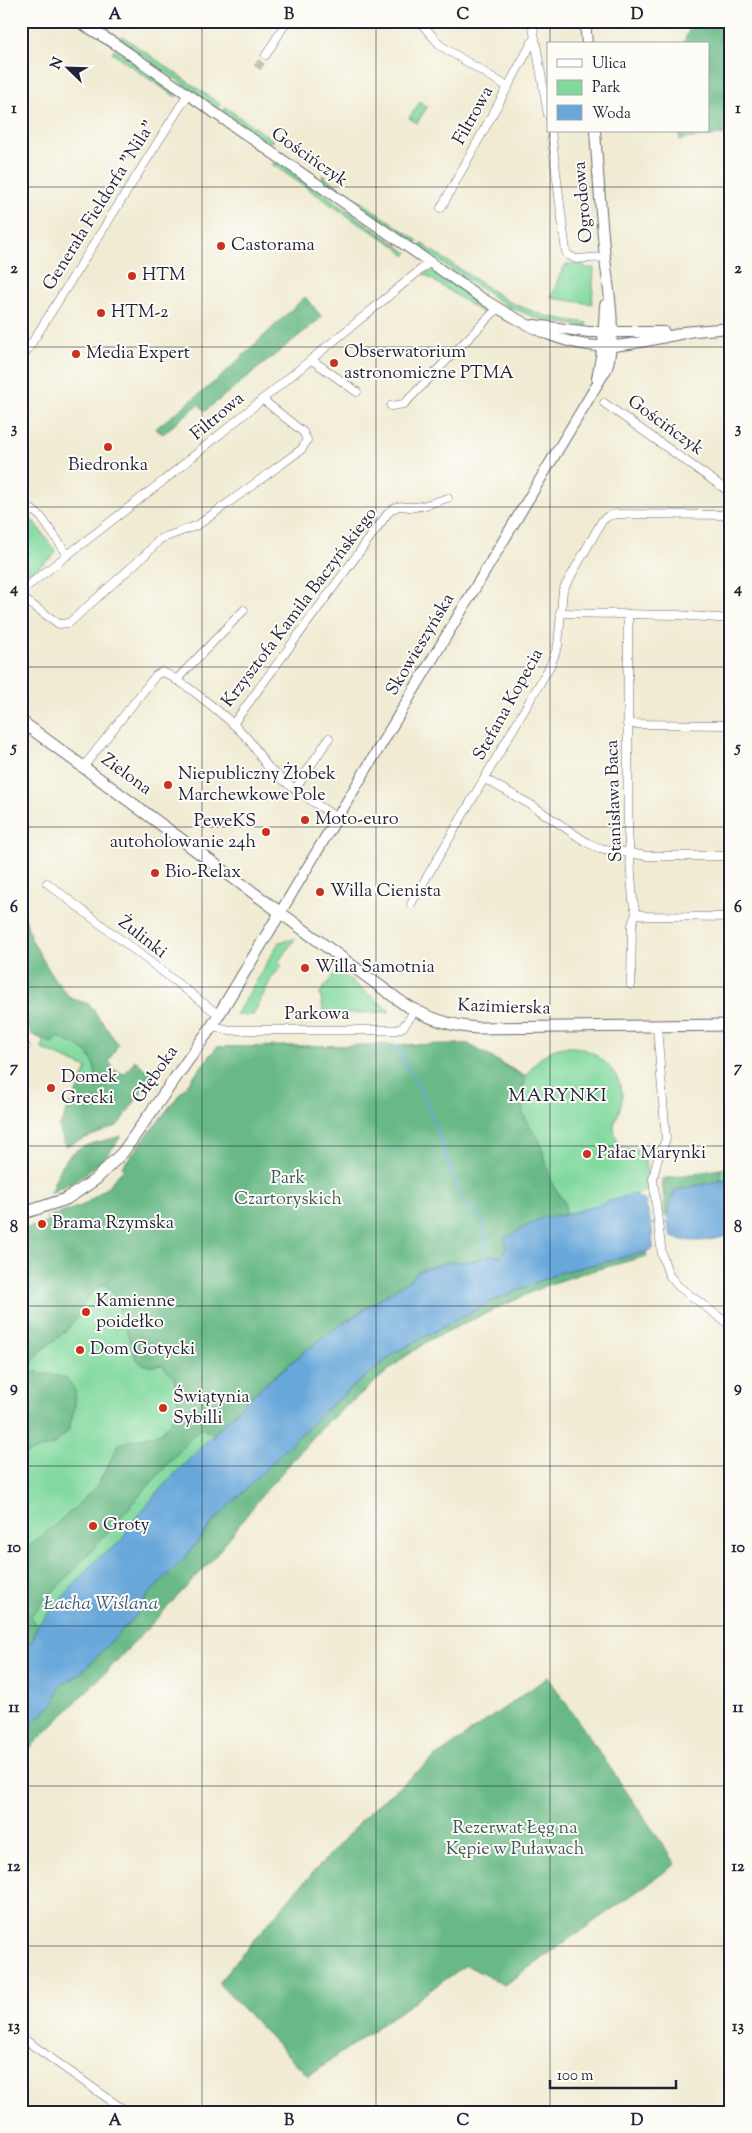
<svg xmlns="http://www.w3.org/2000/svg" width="752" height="2133" viewBox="0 0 752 2133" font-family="'Sorts Mill Goudy',serif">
  <rect width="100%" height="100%" fill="#fdfcf7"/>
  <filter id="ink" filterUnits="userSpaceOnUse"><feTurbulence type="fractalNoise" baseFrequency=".02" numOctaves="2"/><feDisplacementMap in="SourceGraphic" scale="10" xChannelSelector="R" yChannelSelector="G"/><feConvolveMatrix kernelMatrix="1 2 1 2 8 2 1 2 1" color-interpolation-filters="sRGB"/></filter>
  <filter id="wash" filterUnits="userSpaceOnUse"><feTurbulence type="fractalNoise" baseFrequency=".0096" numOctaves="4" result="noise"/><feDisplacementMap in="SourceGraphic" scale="20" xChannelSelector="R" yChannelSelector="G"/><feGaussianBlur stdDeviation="1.12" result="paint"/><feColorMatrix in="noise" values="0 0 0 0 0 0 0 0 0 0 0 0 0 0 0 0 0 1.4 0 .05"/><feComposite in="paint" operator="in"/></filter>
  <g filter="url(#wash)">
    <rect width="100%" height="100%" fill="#f0ebd2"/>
    <g fill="#81d99e" stroke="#527e6c">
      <path d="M 122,36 L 220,104 L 218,108 L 120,40 Z"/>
      <path d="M 114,49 L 172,88 L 176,97 L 112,53 Z"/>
      <path d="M 420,102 L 427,107 L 417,123 L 409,118 Z"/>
      <path d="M 225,107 L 274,141 L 267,142 L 263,140 L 223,111 Z"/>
      <path d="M 277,163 L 280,163 L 408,253 L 405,256 L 396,246 L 355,221 L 272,164 Z"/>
      <path d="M 322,175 L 418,241 L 415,245 L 324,182 Z"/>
      <path d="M 422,244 L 509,302 L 545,316 L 587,323 L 586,327 L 539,319 L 507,306 L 419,248 Z"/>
      <path d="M 566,264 L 584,264 L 585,268 L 594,268 L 592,304 L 551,298 L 559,277 Z"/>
      <path d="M 431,271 L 438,273 L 488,309 L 489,313 L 487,316 L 424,274 Z"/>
      <path d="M 21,515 L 34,522 L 56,552 L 53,556 L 21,580 Z"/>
      <path d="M 295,939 L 278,962 L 282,965 L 271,979 L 253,1015 L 236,1015 L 279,942 Z"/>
      <path d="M 337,970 L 389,1010 L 389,1012 L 324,1014 L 320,993 Z"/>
      <path d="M 58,1037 C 89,1051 94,1052 97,1087 L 81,1083 L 87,1068 L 42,1049 L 43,1039 L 51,1043 Z"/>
      <path d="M 468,1044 L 526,1077 C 535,1061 547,1048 567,1047 C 592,1045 618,1068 622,1093 C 623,1108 616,1115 614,1126 C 613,1132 619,1143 620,1149 L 643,1149 L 650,1190 L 565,1215 L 493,1255 L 470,1262 L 21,1661 L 21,1230 L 48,1222 L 47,1218 L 84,1205 L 105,1189 L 124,1169 L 122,1167 L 217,1047 Z"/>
      <path d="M 731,1168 L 731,1180 L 721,1181 L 720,1169 Z"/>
    </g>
    <g fill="#68b985" stroke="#456e60">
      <path d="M 693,21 L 731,21 L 731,133 L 680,140 L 679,131 L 708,131 L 708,44 L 683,44 Z"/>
      <path d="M 305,297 L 322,317 L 205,411 L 199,404 L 163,434 L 155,429 L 216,381 Z"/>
      <path d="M 22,907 L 31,939 L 53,977 L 70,998 L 89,1004 L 118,1044 L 109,1061 L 115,1071 L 125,1074 L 135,1060 L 145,1069 L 155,1068 L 158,1070 L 117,1126 L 65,1146 L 59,1127 L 81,1083 L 97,1087 C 95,1052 88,1051 58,1037 L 51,1043 L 31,1034 L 21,1009 Z"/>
      <path d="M 468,1044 L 526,1078 L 521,1095 L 523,1114 L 531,1129 L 539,1139 L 553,1186 L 565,1203 L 565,1215 L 544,1217 L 506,1248 L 500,1257 L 493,1255 L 470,1262 L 450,1262 L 418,1271 L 411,1279 C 376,1302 340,1324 307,1350 C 273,1375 243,1404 214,1434 L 200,1428 L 72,1572 L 30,1616 L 37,1626 L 33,1640 L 21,1650 L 21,1553 L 75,1508 L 98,1484 L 119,1444 L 161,1433 L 178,1412 L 178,1398 L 174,1378 L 162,1365 C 151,1367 144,1367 136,1359 L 115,1296 L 105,1284 C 83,1293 85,1308 71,1325 C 57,1342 38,1347 29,1370 L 67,1378 L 75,1391 L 75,1407 L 68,1431 L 53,1445 L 21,1455 L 21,1230 L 48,1222 L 47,1218 L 84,1205 L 105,1189 L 124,1169 L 122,1167 L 217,1047 Z"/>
      <path d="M 121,1136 C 102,1166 82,1178 50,1193 C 68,1145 74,1149 121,1136 Z"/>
      <path d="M 720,1169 L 721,1181 L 677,1190 L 670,1199 L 667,1216 L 665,1216 L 662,1179 Z"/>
      <path d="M 646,1252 L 647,1256 L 580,1274 L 545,1286 L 431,1339 L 402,1359 L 323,1426 L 263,1494 L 212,1560 L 108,1670 L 21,1757 L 21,1734 L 54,1703 L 60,1685 L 79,1675 L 139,1612 L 148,1595 L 183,1560 L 216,1519 L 326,1409 L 396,1352 L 488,1303 L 559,1273 Z"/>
      <path d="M 548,1677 L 676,1864 L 504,1985 L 466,1965 L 308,2076 L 218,1983 L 294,1893 L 371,1810 L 435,1757 Z"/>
    </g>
    <g fill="#68a7da" stroke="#45648a">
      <path d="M 731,1180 L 731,1234 C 715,1241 689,1244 672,1237 C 665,1221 666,1205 677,1190 L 718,1181 Z"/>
      <path d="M 633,1194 L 645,1201 L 652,1229 L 653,1248 L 646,1252 L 559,1273 L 488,1303 L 396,1352 L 326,1409 L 216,1519 L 183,1560 L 148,1595 L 139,1612 L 79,1675 L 60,1685 L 54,1703 L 21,1734 L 21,1650 L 33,1640 L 37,1626 L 97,1559 L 122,1541 L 129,1526 L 163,1486 L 250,1397 L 305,1351 L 337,1327 L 411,1279 L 418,1271 L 450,1262 L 470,1262 L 493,1255 L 500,1257 L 506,1248 L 505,1238 L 544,1217 L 565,1215 Z"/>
    </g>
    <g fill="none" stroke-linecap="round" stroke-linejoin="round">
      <g stroke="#68a7da" stroke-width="2.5">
        <path d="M 394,1045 L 421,1090 L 438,1132 L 460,1196 L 484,1222 L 486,1257"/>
        <path d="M 648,1225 L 670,1222"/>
      </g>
    </g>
  </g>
  <g filter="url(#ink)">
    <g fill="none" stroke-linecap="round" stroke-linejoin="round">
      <path stroke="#c7c3b4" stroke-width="8" stroke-dasharray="8 4" stroke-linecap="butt" d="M 257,68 L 266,55"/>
      <defs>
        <g id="minor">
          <path d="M 419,21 L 441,46 L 508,87"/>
          <path d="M 532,21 L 548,115"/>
          <path d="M 266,55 L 287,21"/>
          <path d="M 551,131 L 566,252 L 568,255 L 576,259 L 605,257"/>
          <path d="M 441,208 L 534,39"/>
          <path d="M 21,360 L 188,94"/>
          <path d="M 312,360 L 357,392"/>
          <path d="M 604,403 L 731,493"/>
          <path d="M 391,406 L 404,404 L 498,308"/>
          <path d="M 21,501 L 41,517 L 68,555"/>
          <path d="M 21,591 L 163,481 L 430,262"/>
          <path d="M 21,597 L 59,624 L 69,623 L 146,554 L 160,539 L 198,525 L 302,449 L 307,440 L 303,432 L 262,399"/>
          <path d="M 560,613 L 678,615 L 731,619"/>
          <path d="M 628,614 L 628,831 L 633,901 L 636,913 L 632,925 L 631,985"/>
          <path d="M 176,680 L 244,610"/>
          <path d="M 233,724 L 388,513 C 400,502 402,508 415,507 C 426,506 437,501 448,498"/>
          <path d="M 627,724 L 731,725"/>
          <path d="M 84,766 L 156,675 L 162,672 C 180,678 233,722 246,737 C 255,746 260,758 269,768 C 289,787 314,802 337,818"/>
          <path d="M 485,779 L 533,806 L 586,842 L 599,848 L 647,856 L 731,856"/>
          <path d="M 296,788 L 329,738"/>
          <path d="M 47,883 L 219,1015"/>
          <path d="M 411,904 L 550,666 L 558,646 L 563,590 L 602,521 L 608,516 L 616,514 L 731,515"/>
          <path d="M 636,913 L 646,916 L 731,917"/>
          <path d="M 212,1026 L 230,1030 L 397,1030 L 403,1027 L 415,1011"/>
          <path d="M 657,1026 L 666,1139 L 657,1161 L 653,1179 L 662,1255 L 669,1275 L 678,1286 L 731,1326"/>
          <path d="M 21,1037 L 26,1047"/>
          <path d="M 21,2037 L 127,2112"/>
        </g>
        <g id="tertiary">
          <path d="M 77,21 L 114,43 L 477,295 C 518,321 562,349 613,346 C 638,344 664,337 689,332"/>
          <path d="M 585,21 L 587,44"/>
          <path d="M 534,325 L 589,332 L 664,332"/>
          <path d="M 683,332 L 731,328"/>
          <path d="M 597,378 L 603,346 L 605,305"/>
          <path d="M 280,913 L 607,368 C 617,331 609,295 605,258 C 601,216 598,173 595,131"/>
        </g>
        <g id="secondary">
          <path d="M 21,721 L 404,1004 C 427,1018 450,1026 477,1028 L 731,1025"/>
          <path d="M 21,1214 L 66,1199 L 80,1190 L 96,1179 L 123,1152 L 212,1026 L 280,913"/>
        </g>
      </defs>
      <use href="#minor" stroke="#6a6870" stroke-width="9"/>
      <use href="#tertiary" stroke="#6a6870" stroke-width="12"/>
      <use href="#secondary" stroke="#6a6870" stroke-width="13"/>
      <use href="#minor" stroke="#fff" stroke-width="8"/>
      <use href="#tertiary" stroke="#fff" stroke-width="10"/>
      <use href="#secondary" stroke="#fff" stroke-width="11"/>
    </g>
  </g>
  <path fill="none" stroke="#22223b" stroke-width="1" stroke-opacity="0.55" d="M 202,21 L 202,2112M 376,21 L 376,2112M 550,21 L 550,44M 550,131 L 550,2112M 21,187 L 731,187M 21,347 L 731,347M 21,507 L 731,507M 21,667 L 731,667M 21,827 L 731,827M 21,987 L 731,987M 21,1146 L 731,1146M 21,1306 L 731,1306M 21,1466 L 731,1466M 21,1626 L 731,1626M 21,1786 L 731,1786M 21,1946 L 731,1946"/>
  <g fill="#c8321e" stroke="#fdfcf7" stroke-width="2">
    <circle cx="221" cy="246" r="5"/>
    <circle cx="132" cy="276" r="5"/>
    <circle cx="101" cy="313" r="5"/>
    <circle cx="76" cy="354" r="5"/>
    <circle cx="334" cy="363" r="5"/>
    <circle cx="108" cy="447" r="5"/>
    <circle cx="168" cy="785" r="5"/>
    <circle cx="305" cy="820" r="5"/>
    <circle cx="266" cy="832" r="5"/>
    <circle cx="155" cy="873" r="5"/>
    <circle cx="320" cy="892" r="5"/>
    <circle cx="305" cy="968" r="5"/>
    <circle cx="51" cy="1088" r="5"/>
    <circle cx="587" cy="1154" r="5"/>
    <circle cx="42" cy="1224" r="5"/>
    <circle cx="86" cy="1312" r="5"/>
    <circle cx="80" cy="1350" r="5"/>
    <circle cx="163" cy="1408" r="5"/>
    <circle cx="93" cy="1526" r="5"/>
  </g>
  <g text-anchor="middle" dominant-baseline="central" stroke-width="4" stroke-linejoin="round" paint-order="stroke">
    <g font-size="18" fill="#22223b" stroke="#fdfcf7">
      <text transform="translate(474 116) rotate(-61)">Filtrowa</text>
      <text transform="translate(309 158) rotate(35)">Gościńczyk</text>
      <text transform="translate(584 202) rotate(-95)">Ogrodowa</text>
      <text transform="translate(100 206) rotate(-58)">Generała Fieldorfa "Nila"</text>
      <text transform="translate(218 417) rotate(-40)">Filtrowa</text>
      <text transform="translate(665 426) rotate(36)">Gościńczyk</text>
      <text transform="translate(300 608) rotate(-53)">Krzysztofa Kamila Baczyńskiego</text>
      <text transform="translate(421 645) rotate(-59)">Skowieszyńska</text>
      <text transform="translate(509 705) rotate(-61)">Stefana Kopecia</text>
      <text transform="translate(126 775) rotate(36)">Zielona</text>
      <text transform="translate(615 801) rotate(-92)">Stanisława Baca</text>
      <text transform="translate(142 938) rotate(38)">Żulinki</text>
      <text transform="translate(504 1008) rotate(2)">Kazimierska</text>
      <text x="317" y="1015">Parkowa</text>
      <text transform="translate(156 1075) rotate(-55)">Głęboka</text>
    </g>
    <g font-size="18" fill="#22223b" stroke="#fdfcf7" text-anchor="start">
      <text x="231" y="246">Castorama</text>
      <text x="142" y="276">HTM</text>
      <text x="111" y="313">HTM-2</text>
      <text x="344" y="353">Obserwatorium<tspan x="344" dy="21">astronomiczne PTMA</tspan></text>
      <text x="86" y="354">Media Expert</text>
      <text x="108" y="466" text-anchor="middle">Biedronka</text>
      <text x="178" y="775">Niepubliczny Żłobek<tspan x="178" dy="21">Marchewkowe Pole</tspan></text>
      <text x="315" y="820">Moto-euro</text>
      <text x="256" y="822" text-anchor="end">PeweKS<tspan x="256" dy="21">autoholowanie 24h</tspan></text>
      <text x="165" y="873">Bio-Relax</text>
      <text x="330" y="892">Willa Cienista</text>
      <text x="315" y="968">Willa Samotnia</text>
      <text x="61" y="1078">Domek<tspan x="61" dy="21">Grecki</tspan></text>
      <text x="597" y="1154">Pałac Marynki</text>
      <text x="52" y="1224">Brama Rzymska</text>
      <text x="96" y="1302">Kamienne<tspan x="96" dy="21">poidełko</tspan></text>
      <text x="90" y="1350">Dom Gotycki</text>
      <text x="173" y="1398">Świątynia<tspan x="173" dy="21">Sybilli</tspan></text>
      <text x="103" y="1526">Groty</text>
    </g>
    <g font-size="18" fill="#3e5959" stroke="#fdfcf7">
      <text x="288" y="1179">Park<tspan x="288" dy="21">Czartoryskich</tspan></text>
      <text x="515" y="1829">Rezerwat Łęg na<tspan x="515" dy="21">Kępie w Puławach</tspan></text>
    </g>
    <g font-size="19" letter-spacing="1" fill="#22223b" stroke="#fdfcf7">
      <text x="558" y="1096">MARYNKI</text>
    </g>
    <g font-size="19" font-style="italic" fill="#3e577b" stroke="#fdfcf7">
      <text x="101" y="1604">Łacha Wiślana</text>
    </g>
  </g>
  <rect width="752" height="2133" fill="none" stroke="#fdfcf7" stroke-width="55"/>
  <rect x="547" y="42" width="162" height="90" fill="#fdfcf7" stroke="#a5a5ac"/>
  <rect x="557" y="59" width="25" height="8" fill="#ffffff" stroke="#a5a5ac"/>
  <text x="592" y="68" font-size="15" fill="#22223b">Ulica</text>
  <rect x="557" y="80" width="25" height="15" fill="#81d99e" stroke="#a5a5ac"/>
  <text x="592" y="92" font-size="15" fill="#22223b">Park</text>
  <rect x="557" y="105" width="25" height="15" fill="#68a7da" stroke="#a5a5ac"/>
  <text x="592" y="118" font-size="15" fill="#22223b">Woda</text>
  <g transform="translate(68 68) rotate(293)" stroke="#fdfcf7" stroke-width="4" paint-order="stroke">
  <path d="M0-4L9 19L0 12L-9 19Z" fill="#22223b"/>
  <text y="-8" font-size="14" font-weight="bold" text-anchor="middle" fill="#22223b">N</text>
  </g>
  <path d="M550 2080v8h126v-8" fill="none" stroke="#22223b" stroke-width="2.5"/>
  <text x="557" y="2080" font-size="15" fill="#22223b" stroke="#fdfcf7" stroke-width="4" paint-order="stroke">100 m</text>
  <rect x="28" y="28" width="696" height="2078" fill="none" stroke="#22223b" stroke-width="2"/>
  <g font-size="16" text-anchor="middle" font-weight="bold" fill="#22223b">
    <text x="115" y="19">A</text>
    <text x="289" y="19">B</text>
    <text x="463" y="19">C</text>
    <text x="637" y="19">D</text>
    <text x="14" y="113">1</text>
    <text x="738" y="113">1</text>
    <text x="14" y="273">2</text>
    <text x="738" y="273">2</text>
    <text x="14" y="433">3</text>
    <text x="738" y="433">3</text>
    <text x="14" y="593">4</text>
    <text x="738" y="593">4</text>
    <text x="14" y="752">5</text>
    <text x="738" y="752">5</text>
    <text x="14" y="912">6</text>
    <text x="738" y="912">6</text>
    <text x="14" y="1072">7</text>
    <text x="738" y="1072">7</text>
    <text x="14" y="1232">8</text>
    <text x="738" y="1232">8</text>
    <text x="14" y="1392">9</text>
    <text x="738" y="1392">9</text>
    <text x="14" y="1552">10</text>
    <text x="738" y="1552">10</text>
    <text x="14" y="1712">11</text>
    <text x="738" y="1712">11</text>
    <text x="14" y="1871">12</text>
    <text x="738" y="1871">12</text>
    <text x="14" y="2031">13</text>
    <text x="738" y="2031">13</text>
    <text x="115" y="2125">A</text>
    <text x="289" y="2125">B</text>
    <text x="463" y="2125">C</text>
    <text x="637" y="2125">D</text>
  </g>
</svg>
